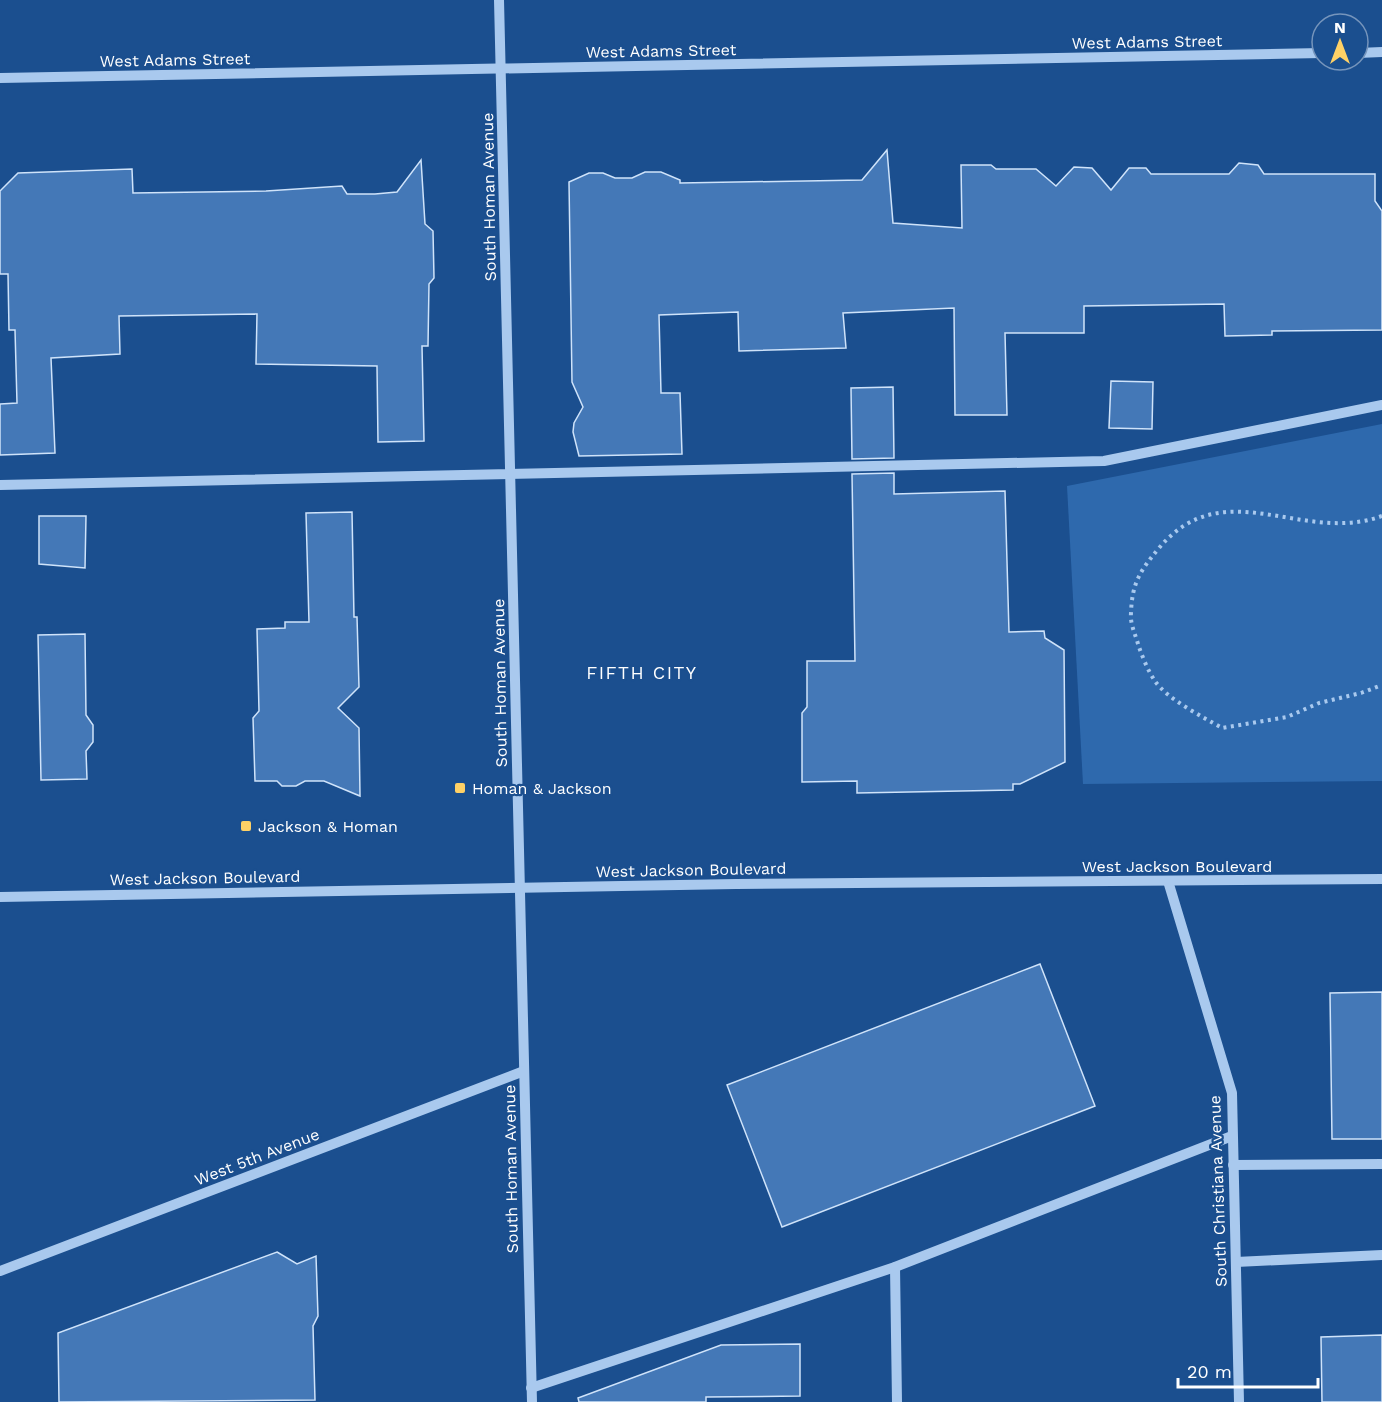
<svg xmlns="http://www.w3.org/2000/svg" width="1382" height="1402" viewBox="0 0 1382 1402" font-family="'Work Sans',sans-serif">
  <rect width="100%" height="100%" fill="#1b4f8f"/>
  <path fill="#2e69ad" d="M 1382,424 L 1382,781 L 1083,784 L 1067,486 Z"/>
  <g fill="#4478b7" stroke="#cfe3fa" stroke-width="1.5">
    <path d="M 887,150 L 893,223 L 962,228 L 961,165 L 991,165 L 996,169 L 1036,169 L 1056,186 L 1074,167 L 1092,168 L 1111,190 L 1129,168 L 1146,168 L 1151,174 L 1229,174 L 1239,163 L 1258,165 L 1264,174 L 1375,174 L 1375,201 L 1382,211 L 1382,330 L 1272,331 L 1272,335 L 1225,336 L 1224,304 L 1084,306 L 1084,333 L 1005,333 L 1007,415 L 955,415 L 954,308 L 843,313 L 846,348 L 739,351 L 738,312 L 659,315 L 661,393 L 680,393 L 682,454 L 579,456 L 573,432 L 574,423 L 583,407 L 572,382 L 569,182 L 589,173 L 603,173 L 615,178 L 632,178 L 645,172 L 661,172 L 680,180 L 680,183 L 862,180 Z"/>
    <path d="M 421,160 L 425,224 L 433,231 L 434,278 L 429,284 L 428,346 L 422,346 L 424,441 L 378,442 L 377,366 L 256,364 L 257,314 L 119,316 L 120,354 L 51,358 L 55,453 L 0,455 L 0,404 L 17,403 L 15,330 L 9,330 L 8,274 L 0,274 L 0,191 L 18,173 L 132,169 L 133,193 L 266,191 L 342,186 L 347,194 L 375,194 L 397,192 Z"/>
    <path d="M 1111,381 L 1153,382 L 1152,429 L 1109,428 Z"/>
    <path d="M 893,387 L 894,458 L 852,459 L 851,388 Z"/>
    <path d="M 894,473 L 894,494 L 1005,491 L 1009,632 L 1044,631 L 1045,638 L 1064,650 L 1065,762 L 1020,784 L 1013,784 L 1013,790 L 857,793 L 857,781 L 802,782 L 802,713 L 807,707 L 807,661 L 855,661 L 852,474 Z"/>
    <path d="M 352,512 L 354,617 L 357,617 L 359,687 L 338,708 L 359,728 L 360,796 L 324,781 L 305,781 L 296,786 L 282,786 L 277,781 L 255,781 L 253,718 L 259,711 L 257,629 L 285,628 L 285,622 L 309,622 L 306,513 Z"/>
    <path d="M 39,516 L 86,516 L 85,568 L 39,564 Z"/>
    <path d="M 85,634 L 86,715 L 93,725 L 93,742 L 86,751 L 87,779 L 41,780 L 38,635 Z"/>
    <path d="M 1040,964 L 1095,1106 L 782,1227 L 727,1085 Z"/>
    <path d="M 1382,992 L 1382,1139 L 1332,1139 L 1330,993 Z"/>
    <path d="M 277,1252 L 297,1264 L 316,1256 L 318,1316 L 313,1326 L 315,1400 L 59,1402 L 58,1333 Z"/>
    <path d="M 1382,1335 L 1382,1402 L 1322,1402 L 1321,1337 Z"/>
    <path d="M 800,1344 L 800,1396 L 706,1397 L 706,1402 L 579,1402 L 578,1398 L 721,1345 Z"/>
  </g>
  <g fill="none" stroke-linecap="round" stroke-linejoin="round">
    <path stroke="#a9c9ee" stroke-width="4" stroke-dasharray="3 4.5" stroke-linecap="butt" d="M 1382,516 C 1302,545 1224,471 1159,548 C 1140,571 1132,583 1131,613 C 1130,624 1135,633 1138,644 C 1142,656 1148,671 1155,681 C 1167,699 1203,717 1222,728 L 1287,717 L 1319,703 L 1361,693 L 1382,685"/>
    <g stroke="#a9c9ee" stroke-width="10">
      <path d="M 499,0 L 532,1402"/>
      <path d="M 1358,53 L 1382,52"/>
      <path d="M 0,78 L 1322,53"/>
      <path d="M 0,485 L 1104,461 L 1382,405"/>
      <path d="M 1168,881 L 1232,1093 L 1239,1402"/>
      <path d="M 0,897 L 736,884 L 1382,879"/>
      <path d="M 1233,1165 L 1382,1164"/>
      <path d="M 1236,1262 L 1382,1255"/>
      <path d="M 895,1267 L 897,1402"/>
      <path d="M 0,1271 L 524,1071"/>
      <path d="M 531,1388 L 895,1267 L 1232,1136"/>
    </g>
  </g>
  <g fill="#ffd166" stroke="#1b4f8f" stroke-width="2">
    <rect x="454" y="782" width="12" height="12" rx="3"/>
    <rect x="240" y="820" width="12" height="12" rx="3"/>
  </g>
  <g text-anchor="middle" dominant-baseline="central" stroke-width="4.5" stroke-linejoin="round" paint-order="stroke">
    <g font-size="16" fill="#fff" stroke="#1b4f8f">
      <text transform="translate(1147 42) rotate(-1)">West Adams Street</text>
      <text transform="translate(661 51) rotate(-1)">West Adams Street</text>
      <text transform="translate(175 60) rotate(-1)">West Adams Street</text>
      <text transform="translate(489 197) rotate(-91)">South Homan Avenue</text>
      <text transform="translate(500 683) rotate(-91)">South Homan Avenue</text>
      <text x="1177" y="866">West Jackson Boulevard</text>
      <text transform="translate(691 870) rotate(-1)">West Jackson Boulevard</text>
      <text transform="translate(205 878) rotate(-1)">West Jackson Boulevard</text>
      <text transform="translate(257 1157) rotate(-21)">West 5th Avenue</text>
      <text transform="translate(511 1169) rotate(-91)">South Homan Avenue</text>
      <text transform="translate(1218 1191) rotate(-92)">South Christiana Avenue</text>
    </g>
    <g font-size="16" fill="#fff" stroke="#1b4f8f" text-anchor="start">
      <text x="472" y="788">Homan &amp; Jackson</text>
      <text x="258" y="826">Jackson &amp; Homan</text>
    </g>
    <g font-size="18" letter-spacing="1.5" fill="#fff" stroke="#1b4f8f">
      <text x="642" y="672">FIFTH CITY</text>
    </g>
  </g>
  <g transform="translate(1340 42)"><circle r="28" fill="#1b4f8f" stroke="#7695bc" stroke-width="1.5"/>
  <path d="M0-4.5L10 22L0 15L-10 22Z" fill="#ffd166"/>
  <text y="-9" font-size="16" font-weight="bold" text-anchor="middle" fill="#ffffff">N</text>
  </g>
  <path d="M1178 1378v9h140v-9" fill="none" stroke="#ffffff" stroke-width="3"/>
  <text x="1187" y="1378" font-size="18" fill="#ffffff" stroke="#1b4f8f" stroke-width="4.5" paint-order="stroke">20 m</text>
</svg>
